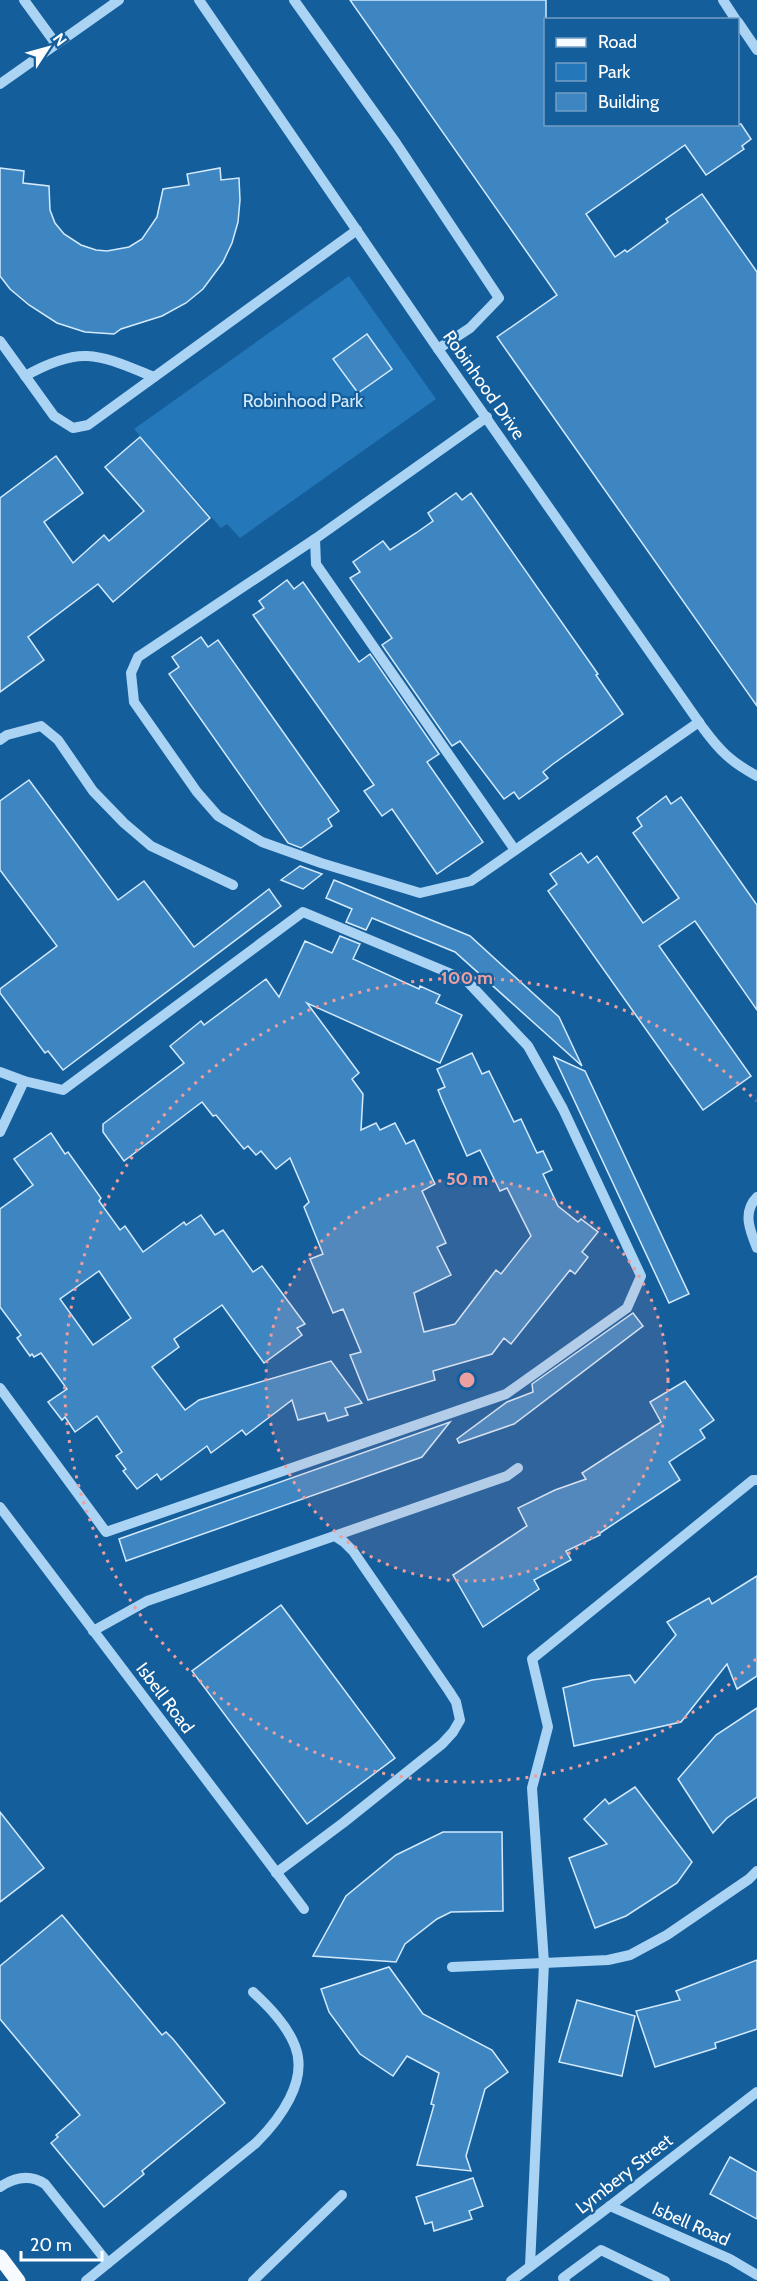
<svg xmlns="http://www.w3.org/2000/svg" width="757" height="2281" viewBox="0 0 757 2281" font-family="Cabin,sans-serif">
  <rect width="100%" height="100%" fill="#155e9c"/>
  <path fill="#2477b9" d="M 349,276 L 436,399 L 240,538 L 227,524 L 221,528 L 134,429 Z"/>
  <g fill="#3e86c2" stroke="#d3eafd" stroke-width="1.5" fill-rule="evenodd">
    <path d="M 350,0 L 546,0 L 546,124 L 741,124 L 751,139 L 742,146 L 744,149 L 706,175 L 685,145 L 586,214 L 615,257 L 625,250 L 627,252 L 668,222 L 666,219 L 702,194 L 757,272 L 757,706 L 497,337 L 557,295 Z"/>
    <path d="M 0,168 L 24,171 L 23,183 L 49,186 L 50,210 L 55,223 L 64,234 L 81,245 L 96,250 L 107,251 L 129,247 L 142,239 L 157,217 L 163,189 L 189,185 L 187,174 L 220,168 L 221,180 L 239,178 L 240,200 L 238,222 L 232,243 L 223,262 L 203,289 L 186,303 L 162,316 L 121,329 L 114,334 L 85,332 L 57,323 L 29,305 L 10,289 L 0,276 Z"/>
    <path d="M 367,334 L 392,369 L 358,393 L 333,359 Z"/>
    <path d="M 140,437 L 210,518 L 113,602 L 98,584 L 28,637 L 44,660 L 0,692 L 0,498 L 56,456 L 83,493 L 44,522 L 73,563 L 104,535 L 109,541 L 144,511 L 105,467 Z"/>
    <path d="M 456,493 L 462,500 L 471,493 L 598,674 L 596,675 L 623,714 L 553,764 L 543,772 L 548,778 L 519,799 L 514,792 L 504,799 L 460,741 L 452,746 L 382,645 L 392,638 L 350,578 L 360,572 L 353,562 L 383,541 L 390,550 L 416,533 L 433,521 L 428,513 Z"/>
    <path d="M 287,580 L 294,589 L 303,582 L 359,662 L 370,654 L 439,754 L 427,762 L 483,842 L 437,874 L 392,809 L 382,816 L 364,791 L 374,785 L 253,615 L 264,608 L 259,601 Z"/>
    <path d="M 201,637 L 208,647 L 218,640 L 339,811 L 328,819 L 332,826 L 301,848 L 288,843 L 169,674 L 179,667 L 172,657 Z"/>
    <path d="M 29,780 L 118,900 L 144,881 L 194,947 L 269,889 L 281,906 L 63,1070 L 48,1051 L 45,1053 L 0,993 L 0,989 L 57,946 L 0,870 L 0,801 Z"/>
    <path d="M 666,796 L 671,804 L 681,797 L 757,905 L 757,1010 L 695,921 L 659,946 L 751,1076 L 703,1110 L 548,891 L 557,884 L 550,874 L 581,853 L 588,863 L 597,856 L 643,923 L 679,898 L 633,833 L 642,826 L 637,818 Z"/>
    <path d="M 300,866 L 322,874 L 303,889 L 281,880 Z"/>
    <path d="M 334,880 L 470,936 L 559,1017 L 582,1066 L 455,952 L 372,918 L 366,930 L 346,922 L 352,909 L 326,898 Z"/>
    <path d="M 340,936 L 360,944 L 353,959 L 419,989 L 420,986 L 440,995 L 436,1003 L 462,1015 L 440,1063 L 307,1003 L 359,1073 L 352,1079 L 363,1094 L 361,1130 L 376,1123 L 380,1130 L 395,1123 L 406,1144 L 414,1140 L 435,1184 L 422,1191 L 446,1243 L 437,1247 L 451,1275 L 414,1293 L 424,1332 L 455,1324 L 496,1270 L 501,1274 L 531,1236 L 507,1188 L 500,1191 L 480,1150 L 467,1156 L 442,1100 L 438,1090 L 445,1087 L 437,1069 L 472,1053 L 482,1074 L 489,1071 L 514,1122 L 521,1119 L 537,1153 L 543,1151 L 552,1170 L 543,1174 L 558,1206 L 578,1222 L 581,1219 L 598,1232 L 582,1252 L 588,1257 L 575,1274 L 570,1270 L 511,1344 L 504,1338 L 492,1354 L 433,1371 L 435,1380 L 368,1400 L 350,1355 L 361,1352 L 343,1309 L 333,1313 L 310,1259 L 323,1254 L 304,1207 L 309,1202 L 290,1158 L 276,1169 L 261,1151 L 256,1155 L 248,1146 L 244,1149 L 216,1115 L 213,1116 L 202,1102 L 124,1161 L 103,1132 L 103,1124 L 184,1063 L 170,1046 L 201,1021 L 204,1025 L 266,979 L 279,997 L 305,941 L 332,953 Z"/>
    <path d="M 554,1057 L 585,1071 L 689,1294 L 669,1303 Z"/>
    <path d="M 51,1133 L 65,1154 L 68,1152 L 101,1198 L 99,1201 L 120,1230 L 125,1226 L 143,1252 L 184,1222 L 186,1225 L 201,1215 L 215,1235 L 223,1230 L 253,1272 L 262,1266 L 305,1324 L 297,1328 L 302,1335 L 264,1363 L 222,1305 L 174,1339 L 179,1347 L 152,1367 L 185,1410 L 199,1400 L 331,1361 L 362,1403 L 345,1408 L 348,1415 L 328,1421 L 325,1413 L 298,1420 L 292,1400 L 246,1435 L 242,1430 L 211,1453 L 207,1446 L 161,1480 L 157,1474 L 137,1489 L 123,1471 L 126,1469 L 116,1456 L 122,1452 L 97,1416 L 75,1432 L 65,1417 L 62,1420 L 48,1402 L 67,1389 L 41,1353 L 34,1357 L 32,1354 L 30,1356 L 17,1338 L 21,1335 L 0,1307 L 0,1209 L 33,1185 L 14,1159 ZM 99,1271 L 131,1318 L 93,1345 L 60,1299 Z"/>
    <path d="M 633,1313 L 643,1326 L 514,1424 L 459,1443 L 457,1439 L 507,1402 L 533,1392 L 532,1384 Z"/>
    <path d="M 685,1381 L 714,1420 L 700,1430 L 705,1438 L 669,1462 L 680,1480 L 600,1533 L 600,1535 L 566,1551 L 571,1560 L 534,1580 L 539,1589 L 483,1627 L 453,1575 L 527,1526 L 518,1508 L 555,1490 L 586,1479 L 582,1473 L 661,1422 L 650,1402 Z"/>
    <path d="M 450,1422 L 422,1457 L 126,1561 L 119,1539 Z"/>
    <path d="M 757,1576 L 757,1676 L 737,1689 L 727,1664 L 681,1722 L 574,1746 L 563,1688 L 592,1680 L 630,1675 L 635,1683 L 676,1635 L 667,1622 L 709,1598 L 712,1604 Z"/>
    <path d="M 281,1605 L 395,1758 L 307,1824 L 192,1671 Z"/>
    <path d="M 757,1708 L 757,1797 L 727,1818 L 713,1833 L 678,1779 L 716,1735 Z"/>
    <path d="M 635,1787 L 692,1862 L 677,1883 L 626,1916 L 595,1928 L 569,1858 L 607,1844 L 584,1819 L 605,1799 L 609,1804 Z"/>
    <path d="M 0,1812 L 44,1868 L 0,1902 Z"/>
    <path d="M 443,1832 L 502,1832 L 503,1911 L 451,1912 L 437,1919 L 405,1944 L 396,1962 L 313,1956 L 346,1896 L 396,1855 Z"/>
    <path d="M 62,1915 L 162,2035 L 166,2032 L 173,2039 L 225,2103 L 142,2171 L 144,2174 L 104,2207 L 51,2143 L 58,2137 L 56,2135 L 80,2115 L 0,2019 L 0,1966 Z"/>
    <path d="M 757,1960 L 757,2029 L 715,2043 L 716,2048 L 655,2067 L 636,2011 L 680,2000 L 676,1991 Z"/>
    <path d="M 389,1967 L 423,2014 L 492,2050 L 508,2072 L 485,2089 L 466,2156 L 471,2171 L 417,2165 L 434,2105 L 431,2104 L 439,2073 L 407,2056 L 393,2076 L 360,2054 L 329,2012 L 321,1989 Z"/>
    <path d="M 577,2000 L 635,2016 L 622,2076 L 559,2062 Z"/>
    <path d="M 730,2157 L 757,2172 L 757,2219 L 710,2194 Z"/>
    <path d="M 473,2178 L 483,2206 L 469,2211 L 472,2219 L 434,2231 L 432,2222 L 425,2224 L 416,2197 Z"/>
  </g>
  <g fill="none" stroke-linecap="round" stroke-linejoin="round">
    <g stroke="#abd3f3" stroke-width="10">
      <path d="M 24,0 L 56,44"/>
      <path d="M 199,0 L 438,349 L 703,728 C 720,751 731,762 757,776"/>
      <path d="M 294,0 L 396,143 L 499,298 L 470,328 L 438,349"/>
      <path d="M 723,0 L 736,20"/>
      <path d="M 738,22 L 757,50"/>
      <path d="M 0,84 L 119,0"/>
      <path d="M 0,341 L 54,416 L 73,428 L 88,425 L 357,230"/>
      <path d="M 25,376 C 43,366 66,355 87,356 C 110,357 133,369 154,377"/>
      <path d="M 487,417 L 315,539 L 316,564 L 515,850"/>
      <path d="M 315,539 L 138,657 L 131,673 L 134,702 L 197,792 L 218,816 L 262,842 L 321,863 L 420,893 L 471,881 L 699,722"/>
      <path d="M 0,740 L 7,735 L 41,726 L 58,740 L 93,791 L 124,823 L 151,846 L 233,885"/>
      <path d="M 0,1072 L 24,1081"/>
      <path d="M 0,1132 L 24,1081 L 63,1090 L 303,912 L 466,980 L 528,1046 L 563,1109 L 641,1276 L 627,1308 L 506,1394 L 106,1532 L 0,1388"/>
      <path d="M 757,1197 C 742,1212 750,1231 757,1248"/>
      <path d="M 757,1480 L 753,1480 L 532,1659 L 548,1727 L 532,1788 L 544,1963 L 608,1960 L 630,1955 L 667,1935 L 749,1879 L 757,1871"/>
      <path d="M 0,1507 L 304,1909"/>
      <path d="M 93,1631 L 147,1601 L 507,1476 L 518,1468"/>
      <path d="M 276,1873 L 343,1823 L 442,1744 L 453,1732 L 460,1720 L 456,1702 L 449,1691 L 353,1551 L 344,1542 L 335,1536"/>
      <path d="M 452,1967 L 544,1963 L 530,2266"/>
      <path d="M 0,2187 C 15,2177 30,2174 45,2184 L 108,2263"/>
      <path d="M 610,2206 L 730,2259 L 757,2275"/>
      <path d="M 86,2281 L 256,2143 C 279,2120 309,2081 295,2046 C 287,2025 269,2007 253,1992"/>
      <path d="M 253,2281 L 342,2195"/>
      <path d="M 511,2281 L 610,2206 L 757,2092"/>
      <path d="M 565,2281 L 563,2278 L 601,2250 L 665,2281"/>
    </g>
    <path stroke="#f7fbff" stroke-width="15" d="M 0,2257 L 18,2281"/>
  </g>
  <circle cx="467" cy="1380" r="201" fill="#ed9e9e" fill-opacity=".12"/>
  <g fill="none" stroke="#ed9e9e" stroke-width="3" stroke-dasharray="3 6">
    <circle cx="467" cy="1380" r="201"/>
    <path d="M756 1659A402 402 0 1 1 756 1101"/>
  </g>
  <g text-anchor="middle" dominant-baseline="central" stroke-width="4.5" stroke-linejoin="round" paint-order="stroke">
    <g font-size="18" fill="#fff" stroke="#155e9c">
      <text transform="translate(484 385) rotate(55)">Robinhood Drive</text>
      <text transform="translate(165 1698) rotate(53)">Isbell Road</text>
      <text transform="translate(624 2174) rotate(-38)">Lymbery Street</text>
      <text transform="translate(691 2224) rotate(24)">Isbell Road</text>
    </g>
    <g font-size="18" fill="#d3eafd" stroke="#155e9c">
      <text x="303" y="401">Robinhood Park</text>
    </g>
  </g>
  <circle cx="467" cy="1380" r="9" fill="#ed9e9e" stroke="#155e9c" stroke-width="3"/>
  <g font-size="18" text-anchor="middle" font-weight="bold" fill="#ed9e9e" stroke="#155e9c" stroke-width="4.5" stroke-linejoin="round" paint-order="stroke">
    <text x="467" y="984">100 m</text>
    <text x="467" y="1185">50 m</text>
  </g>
  <rect x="544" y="18" width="195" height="108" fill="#155e9c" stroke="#739ec4" stroke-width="1.5"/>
  <rect x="556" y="38" width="30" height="9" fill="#f7fbff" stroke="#739ec4" stroke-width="1.5"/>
  <text x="598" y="48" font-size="18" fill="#ffffff">Road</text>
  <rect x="556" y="63" width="30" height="18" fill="#2477b9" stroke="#739ec4" stroke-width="1.5"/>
  <text x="598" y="78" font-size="18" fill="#ffffff">Park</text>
  <rect x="556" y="93" width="30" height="18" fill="#3e86c2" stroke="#739ec4" stroke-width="1.5"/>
  <text x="598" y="108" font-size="18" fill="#ffffff">Building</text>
  <g transform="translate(48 48) rotate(54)" stroke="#155e9c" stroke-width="4.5" paint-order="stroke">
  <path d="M0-4.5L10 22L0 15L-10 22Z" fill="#ffffff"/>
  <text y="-9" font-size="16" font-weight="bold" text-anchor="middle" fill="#ffffff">N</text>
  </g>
  <path d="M21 2251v9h81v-9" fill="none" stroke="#ffffff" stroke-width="3"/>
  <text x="30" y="2251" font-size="18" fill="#ffffff" stroke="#155e9c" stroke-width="4.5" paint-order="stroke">20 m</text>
</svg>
